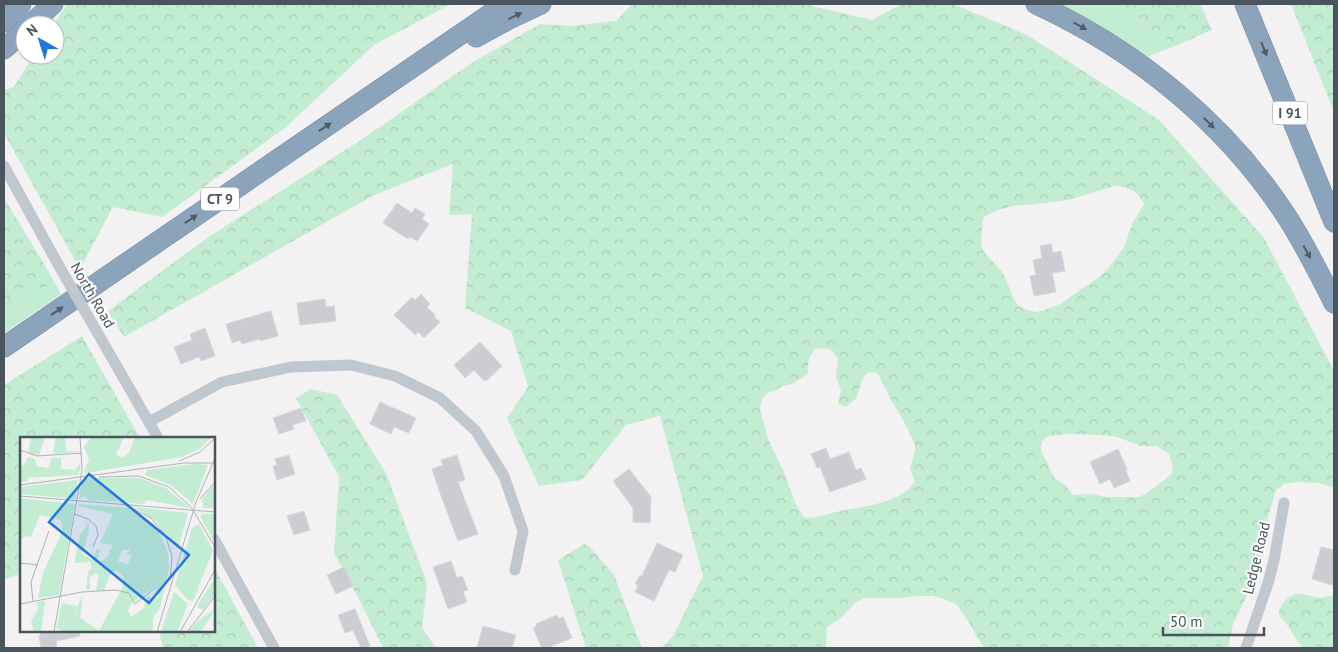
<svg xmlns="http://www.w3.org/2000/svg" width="1338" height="652" viewBox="0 0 1338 652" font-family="'PT Sans',sans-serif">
  <defs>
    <pattern id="forest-crowns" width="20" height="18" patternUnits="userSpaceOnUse" patternTransform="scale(1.25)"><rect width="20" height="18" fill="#c2edd2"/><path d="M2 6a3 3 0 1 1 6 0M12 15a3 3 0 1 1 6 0" fill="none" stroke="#a8cdb7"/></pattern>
  </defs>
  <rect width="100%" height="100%" fill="#f3f1f1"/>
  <g fill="#c2edd2">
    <path d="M 1055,4 L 1116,4 L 1175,46 L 1144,58 Z"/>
    <path d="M 47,269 L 61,294 L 4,333 L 4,309 L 47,286 Z"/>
  </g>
  <g fill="url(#forest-crowns)" fill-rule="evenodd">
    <path d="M 67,4 L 451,4 L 374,45 L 285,128 L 162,217 L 113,207 L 80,269 L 4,133 L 4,90 L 14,87 L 34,55 L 55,55 L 55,25 L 53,25 Z"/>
    <path d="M 632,4 L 804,4 L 872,20 L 902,4 L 953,4 L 1029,36 L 1159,120 L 1264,238 L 1334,371 L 1334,488 L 1320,483 L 1298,482 L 1284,484 L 1276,490 L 1268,517 L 1263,539 L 1259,571 L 1233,624 L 1228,648 L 984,648 L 966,618 L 957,605 L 944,599 L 933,596 L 918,596 L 901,598 L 864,598 L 855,603 L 841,618 L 827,627 L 826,648 L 661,648 L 673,636 L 703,576 L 660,416 L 626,425 L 582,480 L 539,486 L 507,418 L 528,387 L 511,331 L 465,308 L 472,214 L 449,215 L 453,164 L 374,195 L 124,337 L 108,311 L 207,238 L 364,138 L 473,62 L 540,24 L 572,26 L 616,21 ZM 1115,186 C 1129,187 1138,191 1144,204 L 1132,224 L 1124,247 L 1108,269 L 1099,277 L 1060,304 L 1045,310 L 1036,312 L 1027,310 L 1019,306 L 1015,301 L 1003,273 L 984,252 L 981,245 L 983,218 C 991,211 1018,203 1029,205 L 1068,200 ZM 816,348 L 827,349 L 832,351 L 838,359 L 836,377 L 841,391 L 838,403 L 846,407 C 849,404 854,401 856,398 C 862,387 860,367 878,374 L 890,398 L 907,427 L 915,445 L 915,451 L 910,468 L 915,481 C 902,504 859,507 836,512 C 827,514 818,517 809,518 L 803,517 L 795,502 L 783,470 L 768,439 L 760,409 L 762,398 L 768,393 L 776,390 L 782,386 L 792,384 L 806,375 L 808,374 C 807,364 809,355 816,348 ZM 1069,434 L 1104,435 L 1117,437 L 1141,446 L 1156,446 L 1169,454 L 1173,468 L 1172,473 L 1168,477 L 1147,493 L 1139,497 L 1107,497 L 1092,494 L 1073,495 C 1071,492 1068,489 1066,486 C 1063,483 1059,482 1056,479 C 1051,474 1050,468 1047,462 C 1043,454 1035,445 1046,438 C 1052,434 1062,435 1069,434 Z"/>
    <path d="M 1116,4 L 1200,4 L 1212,30 L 1175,46 Z"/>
    <path d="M 1291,4 L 1334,4 L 1334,112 Z"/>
    <path d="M 4,198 L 47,269 L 48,286 L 4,309 Z"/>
    <path d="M 82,336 L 140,438 L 21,438 L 21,574 L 4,580 L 4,385 Z"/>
    <path d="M 311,389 L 337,395 L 386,473 L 427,583 L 422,628 L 436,648 L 383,648 L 363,607 L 334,553 L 339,477 L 296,398 Z"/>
    <path d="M 586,543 L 614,575 L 642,648 L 586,648 L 558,560 Z"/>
    <path d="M 214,567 L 258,648 L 163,648 L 159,631 L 214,631 Z"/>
    <path d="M 1295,594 L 1303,594 L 1320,598 L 1334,595 L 1334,648 L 1303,648 L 1297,640 L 1286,623 L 1279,615 C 1279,605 1286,598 1295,594 Z"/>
  </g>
  <g fill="#cbcdd3" stroke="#d5d7dc">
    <path d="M 397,203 L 412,213 L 415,208 L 425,214 L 422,219 L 429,224 L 417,241 L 410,237 L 408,239 L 383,223 Z"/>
    <path d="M 1051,244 L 1053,253 L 1061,251 L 1065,271 L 1052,273 L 1056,292 L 1034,296 L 1030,276 L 1036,275 L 1033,260 L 1042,258 L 1040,246 Z"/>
    <path d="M 421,294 L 430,304 L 427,307 L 435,315 L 434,317 L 440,322 L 424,338 L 418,332 L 415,335 L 394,315 L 412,297 L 415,300 Z"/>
    <path d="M 325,299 L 326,307 L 334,306 L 336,321 L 300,325 L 297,303 Z"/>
    <path d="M 271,311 L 278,336 L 260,341 L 260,339 L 242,344 L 240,340 L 232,343 L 226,324 Z"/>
    <path d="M 205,328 L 215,356 L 201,361 L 199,357 L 181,364 L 174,347 L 192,340 L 190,334 Z"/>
    <path d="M 480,342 L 502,366 L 486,381 L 485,380 L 484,381 L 474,370 L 465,378 L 454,365 Z"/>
    <path d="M 380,402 L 416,418 L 409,433 L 394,427 L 391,434 L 370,424 Z"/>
    <path d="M 301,408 L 306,421 L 292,425 L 294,429 L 279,434 L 273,418 Z"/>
    <path d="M 826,448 L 830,459 L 849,452 L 856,470 L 861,468 L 866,479 L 830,492 L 820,467 L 817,468 L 811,454 Z"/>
    <path d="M 1118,449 L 1127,469 L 1126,471 L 1130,481 L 1114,488 L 1110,479 L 1100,484 L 1090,462 Z"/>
    <path d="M 289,455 L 295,474 L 277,480 L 273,466 L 277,465 L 275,459 Z"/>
    <path d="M 457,455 L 465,480 L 458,482 L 478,534 L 458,541 L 440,493 L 432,469 L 443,465 L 441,460 Z"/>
    <path d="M 629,469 L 651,497 L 650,523 L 633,522 L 633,508 L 613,481 Z"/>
    <path d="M 304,511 L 310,530 L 294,535 L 287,516 Z"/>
    <path d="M 657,543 L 683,555 L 675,572 L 669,570 L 654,601 L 635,592 L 638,585 L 635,584 L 640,575 L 642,576 Z"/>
    <path d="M 1321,547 L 1334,550 L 1334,576 L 1332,585 L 1312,579 Z"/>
    <path d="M 451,561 L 457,578 L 462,576 L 468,590 L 463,591 L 467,602 L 448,609 L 433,567 Z"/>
    <path d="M 344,567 L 353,586 L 336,594 L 327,575 Z"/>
    <path d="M 355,609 L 370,646 L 366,648 L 361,648 L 353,630 L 345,633 L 338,615 Z"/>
    <path d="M 557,615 L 559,619 L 563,617 L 572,638 L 547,648 L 542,648 L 533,628 L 537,626 L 536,624 Z"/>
    <path d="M 483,626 L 516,635 L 512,648 L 477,648 Z"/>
    <path d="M 40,631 L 79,631 L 80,636 L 56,641 L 57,647 L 41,648 L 39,636 L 41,635 Z"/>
  </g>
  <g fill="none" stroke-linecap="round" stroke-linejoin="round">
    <defs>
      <g id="highway">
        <path d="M 1036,4 C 1138,51 1228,125 1289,220 C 1306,247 1320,275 1334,303"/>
        <path d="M 1245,4 L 1334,222"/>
        <path d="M 4,22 L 21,4"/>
        <path d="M 30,25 L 53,4"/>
        <path d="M 476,37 L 509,19 L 541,4"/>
        <path d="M 4,49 L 25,30"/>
        <path d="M 4,347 L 505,4"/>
      </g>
    </defs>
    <use href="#highway" stroke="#778fa8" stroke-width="21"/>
    <g stroke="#bfc8ce" stroke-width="11">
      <path d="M 4,166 L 59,266"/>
      <path d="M 97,332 L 158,438"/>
      <path d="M 149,422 L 222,382 L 291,367 L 351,365 L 395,376 L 440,398 L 476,431 L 504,476 L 523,531 L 515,570"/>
      <path d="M 214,539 L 274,648"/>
      <path d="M 1246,648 L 1268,583 L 1274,560 L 1284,503"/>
    </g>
    <use href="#highway" stroke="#8ba4bc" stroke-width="20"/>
    <path stroke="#bfc8ce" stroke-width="11" d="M 59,266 L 97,332"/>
  </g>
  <defs><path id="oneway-solid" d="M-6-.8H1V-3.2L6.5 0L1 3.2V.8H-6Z" transform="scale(1.25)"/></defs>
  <g fill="#505c66">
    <use href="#oneway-solid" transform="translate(515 16) rotate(-26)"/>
    <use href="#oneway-solid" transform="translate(1080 26) rotate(29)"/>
    <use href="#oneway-solid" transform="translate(1264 49) rotate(68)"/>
    <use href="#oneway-solid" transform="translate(1209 123) rotate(44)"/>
    <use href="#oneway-solid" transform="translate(325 127) rotate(-34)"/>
    <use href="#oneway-solid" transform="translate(191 219) rotate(-34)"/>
    <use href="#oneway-solid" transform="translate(1307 252) rotate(61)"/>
    <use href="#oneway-solid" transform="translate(57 311) rotate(-34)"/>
  </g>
  <g text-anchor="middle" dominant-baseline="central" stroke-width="4" stroke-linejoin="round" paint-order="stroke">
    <g fill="#fff" stroke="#80878e" stroke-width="1">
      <rect x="1272.5" y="101.5" width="35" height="23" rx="4"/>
      <rect x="201" y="187.5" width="38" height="23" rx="4"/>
    </g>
    <g font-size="14" font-weight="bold" fill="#49545d">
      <text x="1290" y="113">I 91</text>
      <text x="220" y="199">CT 9</text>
    </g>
    <g font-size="15" fill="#49545d" stroke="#fff">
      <text transform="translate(93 295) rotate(60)">North Road</text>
      <text transform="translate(1256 558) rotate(-76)">Ledge Road</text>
    </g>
  </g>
  <g transform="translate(20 437)">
    <rect width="195" height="195" fill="#f3f1f1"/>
    <path d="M 58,43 L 17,48 L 24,57 L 56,60 L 56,62 L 0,57 L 0,50 ZM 114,70 L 141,73 L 143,92 L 154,111 L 136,84 ZM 45,167 L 57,169 L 51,187 L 41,189 L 38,185 Z" fill="#c2edd2"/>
    <path d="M 11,0 L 25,0 L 19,18 L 8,16 ZM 36,0 L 45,0 L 46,14 L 59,14 L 36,17 L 33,15 ZM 72,0 L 104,0 L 96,17 L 101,21 L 109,16 L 115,0 L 166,0 L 160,9 L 171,12 L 179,8 L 182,0 L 192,0 L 178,13 L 162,20 L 66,36 L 64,35 L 69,23 L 64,9 ZM 8,20 L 15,22 L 17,29 L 28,31 L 32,21 L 41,21 L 41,32 L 55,33 L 60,26 L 60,32 L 58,38 L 7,41 L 8,44 L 0,45 L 0,27 L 3,29 ZM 175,27 L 188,28 L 173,67 L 151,48 L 125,38 L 127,33 ZM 74,41 L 120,41 L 146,51 L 170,71 L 127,63 L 124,67 L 68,63 L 65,59 L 59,62 L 62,43 ZM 58,43 L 55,61 L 21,58 L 14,54 L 17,48 ZM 193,49 L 195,71 L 183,71 L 182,62 ZM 0,61 L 55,67 L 39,158 L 18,161 L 23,136 L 43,93 L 41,83 L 20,78 L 11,100 L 5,99 L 1,103 L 0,115 ZM 58,67 L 108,71 L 138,92 L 148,116 L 149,131 L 140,171 L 133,180 L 133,195 L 46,195 L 36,191 L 42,166 L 45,167 L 38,185 L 41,189 L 51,187 L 63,156 L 60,181 L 79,194 L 102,151 L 104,140 L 96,133 L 91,136 L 84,153 L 76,153 L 79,138 L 75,136 L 70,141 L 70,152 L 66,153 L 68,134 L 72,131 L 70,125 L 54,126 L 60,98 L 69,85 L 69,95 L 62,117 L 72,123 L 77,112 L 80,113 L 77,125 L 86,122 L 93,108 L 80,106 L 93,77 L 58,69 ZM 110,113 L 107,118 L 112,118 L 108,128 L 98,124 L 102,113 ZM 134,151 L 139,160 L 133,162 L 128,159 L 123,172 L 111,180 L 108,174 L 113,164 ZM 141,73 L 168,76 L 158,112 L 139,87 ZM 183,77 L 195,77 L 195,106 L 180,79 ZM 179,87 L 193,113 L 173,164 L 168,163 L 155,148 L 172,91 ZM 195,141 L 194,157 L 184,172 L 180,172 L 177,169 ZM 154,155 L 168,167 L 157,195 L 141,195 ZM 25,164 L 21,195 L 14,195 L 11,185 L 18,173 L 17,165 ZM 195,172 L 181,195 L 168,195 L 178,184 Z" fill="#c2edd2" fill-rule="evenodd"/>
    <path d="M 166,0 L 182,0 L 179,8 L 171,12 L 160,9 Z" fill="#c2edd2"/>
    <path fill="none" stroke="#afb2b6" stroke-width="1" d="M 0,13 L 17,19 L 62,16M 159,24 L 180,15 L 195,1M 79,40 L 119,39 L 149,50 L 171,70 L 195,110M 0,48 L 164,26 L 195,26M 0,59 L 195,75M 180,62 L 195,45M 110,70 L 131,81 L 145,98 L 152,119 L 150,143M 55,77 L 68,82 L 76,89 L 78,98 L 73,110M 0,126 L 18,128M 13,164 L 11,145 L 29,94M 0,167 L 62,155 L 95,153 L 109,156 L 115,167 L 134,152M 34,195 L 62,33 L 60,0M 137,195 L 176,65 L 195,21M 160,195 L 195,133M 167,195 L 195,159"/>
    <path fill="#2376da" fill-opacity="0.15" stroke="#2376da" stroke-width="2.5" d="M 69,37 L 169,118 L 129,166 L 29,85 Z"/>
    <rect width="195" height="195" fill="none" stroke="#49545d" stroke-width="2.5"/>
  </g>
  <rect width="1338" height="652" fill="none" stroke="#49545d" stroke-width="10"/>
  <g transform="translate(40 40) rotate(321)"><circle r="24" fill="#ffffff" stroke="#b6bbbe"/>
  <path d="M0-4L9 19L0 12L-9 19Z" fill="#2376da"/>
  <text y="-8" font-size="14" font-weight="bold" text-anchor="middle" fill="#49545d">N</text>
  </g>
  <path d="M1163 627v8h101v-8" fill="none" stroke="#49545d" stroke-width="2.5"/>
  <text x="1170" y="627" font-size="15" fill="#49545d" stroke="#ffffff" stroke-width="4" paint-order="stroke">50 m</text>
</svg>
